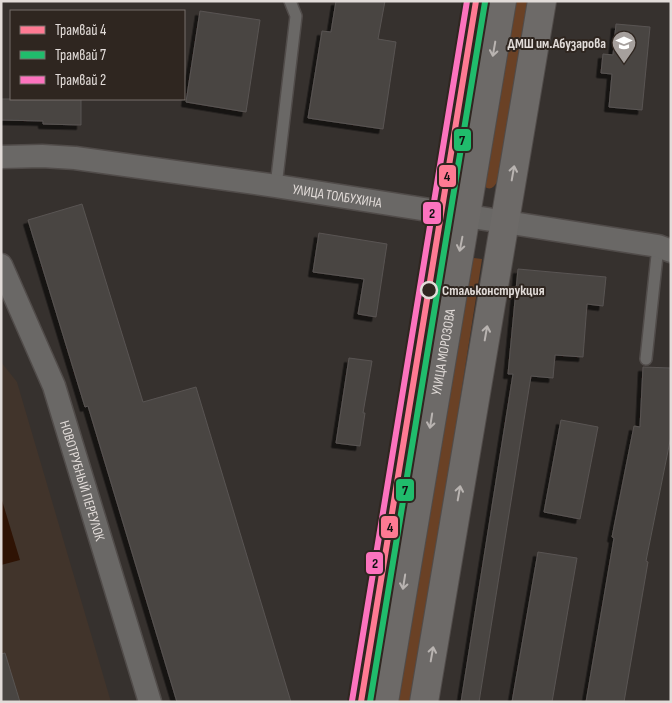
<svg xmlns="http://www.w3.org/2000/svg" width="672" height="703" viewBox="0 0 672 703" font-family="'Sofia Sans Condensed',sans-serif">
  <defs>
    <filter id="shadow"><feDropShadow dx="-4.5" dy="4.5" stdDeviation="0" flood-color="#0009"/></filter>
  </defs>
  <rect width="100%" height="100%" fill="#36312e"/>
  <path fill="#41342b" d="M 1,362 L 17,382 L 111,702 L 1,702 Z"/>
  <g fill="#6a4125">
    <path d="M 512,1 L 528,1 L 497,182 C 493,189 489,191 483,185 Z"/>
    <path d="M 466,257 L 482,259 L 413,702 L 394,702 Z"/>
  </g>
  <path fill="#2f1304" d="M 1,497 L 20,560 L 1,565 Z"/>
  <g fill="#494543" stroke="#595452" filter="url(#shadow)">
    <path d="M 336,1 L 385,1 L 378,39 L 396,42 L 383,129 L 308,118 L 322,31 L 331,32 Z"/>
    <path d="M 200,11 L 260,20 L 246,112 L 186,102 Z"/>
    <path d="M 616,24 L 650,27 L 642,110 L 609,107 L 612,74 L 601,73 L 603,54 L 613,55 Z"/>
    <path d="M 1,99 L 81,99 L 81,125 L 43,124 L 43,121 L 1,120 Z"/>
    <path d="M 82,204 L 143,402 L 196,387 L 291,702 L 177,702 L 88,406 L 85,407 L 28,220 Z"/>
    <path d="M 319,233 L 387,244 L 376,317 L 358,314 L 364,279 L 313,272 Z"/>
    <path d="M 518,269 L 606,277 L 603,306 L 587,304 L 583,357 L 555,355 L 553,378 L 531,376 L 479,702 L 461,702 L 513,374 L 508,374 Z"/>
    <path d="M 349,358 L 372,361 L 363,413 L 365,413 L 360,446 L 336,443 Z"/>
    <path d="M 643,367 L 671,368 L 671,436 L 646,561 L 648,562 L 624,702 L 586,702 L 614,538 L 612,537 L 634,426 L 640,427 Z"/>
    <path d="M 561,420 L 598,427 L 580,519 L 544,512 Z"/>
    <path d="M 538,552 L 577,558 L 552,702 L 512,702 Z"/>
    <path d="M 5,653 L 20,702 L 1,702 L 1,654 Z"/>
  </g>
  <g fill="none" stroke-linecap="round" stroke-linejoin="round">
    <defs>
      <g id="lane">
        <path d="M 276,186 L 296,16 L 290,1"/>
        <path d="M 646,359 L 658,246"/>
      </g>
      <g id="street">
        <path id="s1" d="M 1,157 L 42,156 L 75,158 L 276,186 L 658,246 L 671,251"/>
        <path id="s2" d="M 1,265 L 54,386 L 150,702"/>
      </g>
      <g id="secondary">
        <path id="s3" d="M 384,702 L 502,1"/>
        <path d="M 424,702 L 542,1"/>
      </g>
    </defs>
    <use href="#lane" stroke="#514c4a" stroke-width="14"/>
    <use href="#street" stroke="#514c4a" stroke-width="25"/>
    <use href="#secondary" stroke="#514c4a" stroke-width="30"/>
    <use href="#lane" stroke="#6a6866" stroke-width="11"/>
    <use href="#street" stroke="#6a6866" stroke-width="22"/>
    <use href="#secondary" stroke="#6d6a68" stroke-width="28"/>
    <defs>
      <path id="tram-1" d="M 361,702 L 476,1"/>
      <path id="tram-2" d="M 370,702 L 485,2"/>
      <path id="tram-3" d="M 352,701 L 467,1"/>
    </defs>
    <use href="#tram-1" stroke="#2f2620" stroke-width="10"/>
    <use href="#tram-2" stroke="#2f2620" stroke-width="10"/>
    <use href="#tram-3" stroke="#2f2620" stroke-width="10"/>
    <use href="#tram-1" stroke="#fe7a93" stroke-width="6"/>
    <use href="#tram-2" stroke="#20bc6c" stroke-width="6"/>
    <use href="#tram-3" stroke="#fc73be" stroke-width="6"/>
  </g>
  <defs><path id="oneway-shaft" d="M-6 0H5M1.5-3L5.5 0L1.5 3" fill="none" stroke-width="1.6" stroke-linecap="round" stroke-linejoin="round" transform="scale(1.25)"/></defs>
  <g stroke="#b9b4b1">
    <use href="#oneway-shaft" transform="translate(494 49) rotate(100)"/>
    <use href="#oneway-shaft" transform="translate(513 173) rotate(-80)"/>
    <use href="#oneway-shaft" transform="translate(461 244) rotate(101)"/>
    <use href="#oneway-shaft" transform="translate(486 333) rotate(-80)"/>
    <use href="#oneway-shaft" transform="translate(431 421) rotate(99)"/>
    <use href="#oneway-shaft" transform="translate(459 493) rotate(-80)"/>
    <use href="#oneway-shaft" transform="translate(404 582) rotate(99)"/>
    <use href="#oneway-shaft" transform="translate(432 654) rotate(-80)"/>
  </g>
  <defs>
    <symbol id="school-pin" viewBox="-11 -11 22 30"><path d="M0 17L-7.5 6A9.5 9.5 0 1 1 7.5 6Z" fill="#a6a09d" stroke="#2f2620"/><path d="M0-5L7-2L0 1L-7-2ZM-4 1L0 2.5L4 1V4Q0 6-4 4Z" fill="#fff"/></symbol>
  </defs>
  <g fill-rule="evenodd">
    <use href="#school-pin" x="610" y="29" width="28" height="38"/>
  </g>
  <circle fill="#2f2620" stroke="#e2dcd9" stroke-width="2.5" cx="429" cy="290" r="8"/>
  <g text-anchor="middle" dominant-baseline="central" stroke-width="4" stroke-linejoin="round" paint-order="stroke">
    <g font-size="14" font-weight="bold" fill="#e2dcd9" stroke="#2f2620" text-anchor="end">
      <text x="606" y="43">ДМШ им.Абузарова</text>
    </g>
    <g font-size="14" fill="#e2dcd9" stroke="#2f2620">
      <text stroke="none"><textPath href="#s1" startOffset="339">УЛИЦА ТОЛБУХИНА</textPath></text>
      <text stroke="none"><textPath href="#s3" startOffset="355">УЛИЦА МОРОЗОВА</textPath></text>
      <text stroke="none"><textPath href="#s2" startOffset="231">НОВОТРУБНЫЙ ПЕРЕУЛОК</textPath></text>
    </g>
    <g font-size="14" font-weight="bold" fill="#e2dcd9" stroke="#2f2620" text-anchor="start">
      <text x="442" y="290">Стальконструкция</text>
    </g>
  </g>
  <g stroke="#2f2620" stroke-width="2">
    <rect x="453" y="128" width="19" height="24" rx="5" fill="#20bc6c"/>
    <rect x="438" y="164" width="19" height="24" rx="5" fill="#fe7a93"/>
    <rect x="422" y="201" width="20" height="24" rx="5" fill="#fc73be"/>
    <rect x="395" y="478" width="20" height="24" rx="5" fill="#20bc6c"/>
    <rect x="380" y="515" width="19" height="24" rx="5" fill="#fe7a93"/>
    <rect x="365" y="551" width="19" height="24" rx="5" fill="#fc73be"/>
  </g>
  <g font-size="14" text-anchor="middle" font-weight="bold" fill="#111">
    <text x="462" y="145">7</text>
    <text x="447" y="181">4</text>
    <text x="432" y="218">2</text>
    <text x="405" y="495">7</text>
    <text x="390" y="532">4</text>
    <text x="375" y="568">2</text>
  </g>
  <rect width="672" height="703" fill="none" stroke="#e2dcd9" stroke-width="5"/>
  <rect x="10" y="10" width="175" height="90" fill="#2f2620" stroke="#776f6a"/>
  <rect x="20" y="26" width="25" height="8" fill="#fe7a93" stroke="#776f6a"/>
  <text x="55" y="35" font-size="15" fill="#e2dcd9">Трамвай 4</text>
  <rect x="20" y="51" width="25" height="8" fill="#20bc6c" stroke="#776f6a"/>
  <text x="55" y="60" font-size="15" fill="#e2dcd9">Трамвай 7</text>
  <rect x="20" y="76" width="25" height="8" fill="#fc73be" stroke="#776f6a"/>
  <text x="55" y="85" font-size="15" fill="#e2dcd9">Трамвай 2</text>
</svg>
